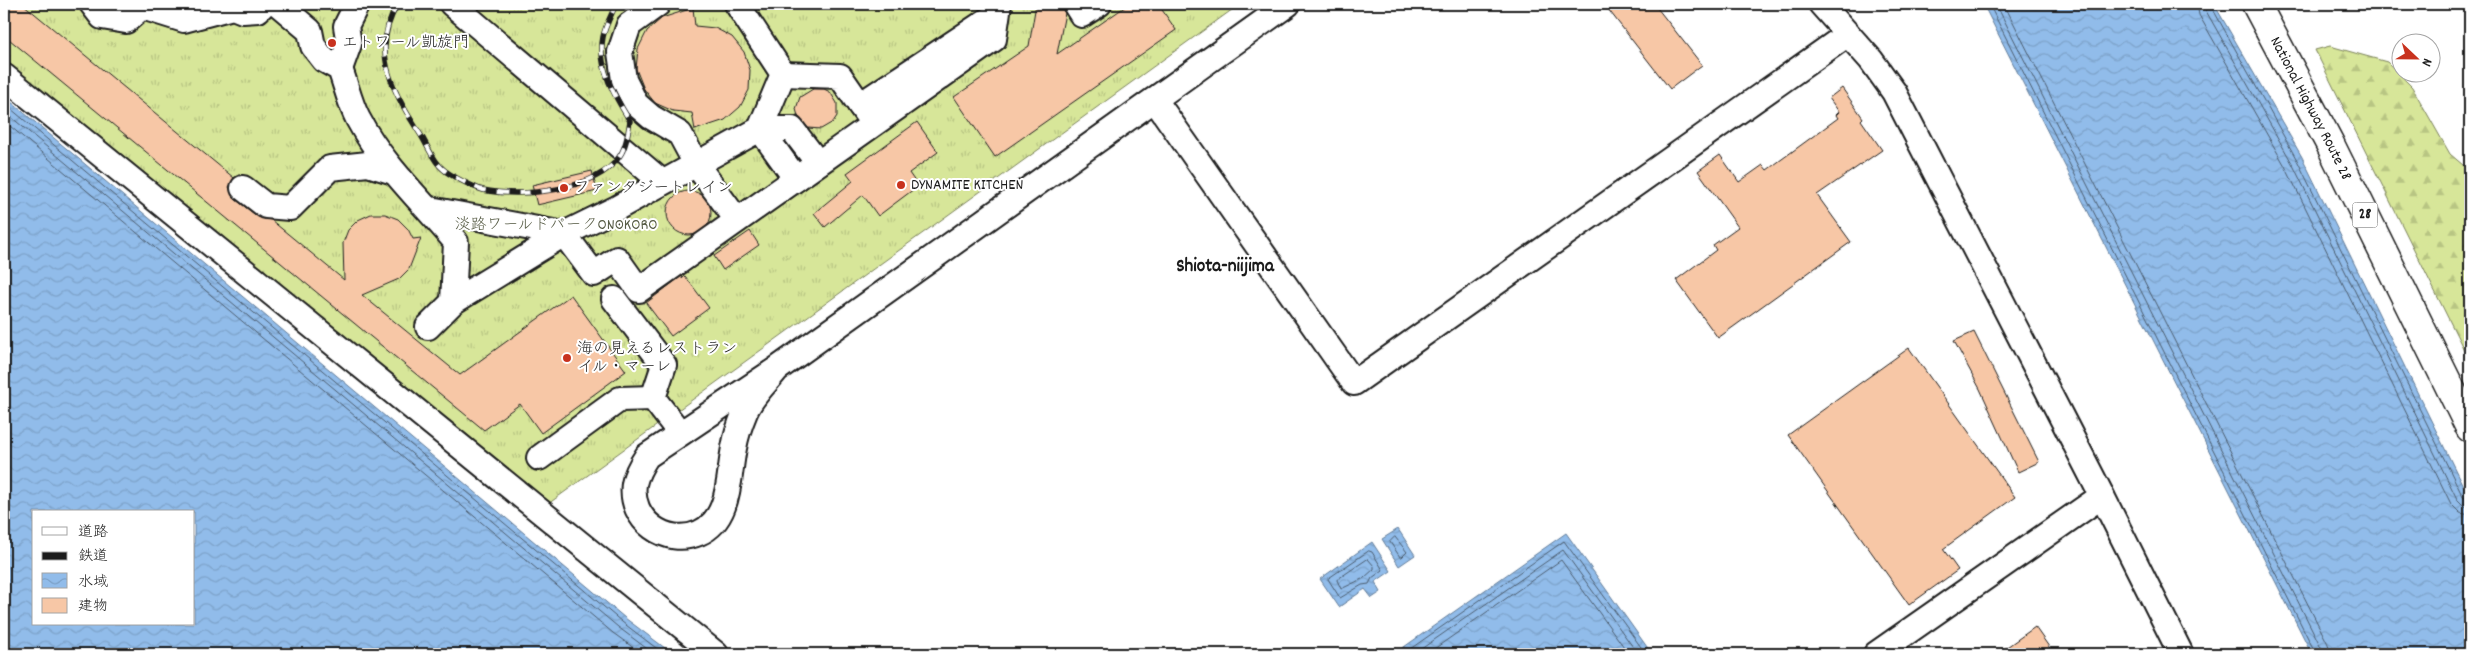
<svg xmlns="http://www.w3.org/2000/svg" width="2474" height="658" viewBox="0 0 2474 658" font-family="Dekko,'Klee One',sans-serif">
  <defs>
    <pattern id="grass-tufts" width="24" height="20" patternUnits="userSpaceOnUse" patternTransform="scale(1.25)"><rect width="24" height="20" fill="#d7e699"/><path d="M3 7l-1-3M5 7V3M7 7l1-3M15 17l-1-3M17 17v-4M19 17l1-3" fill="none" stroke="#b8c583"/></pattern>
    <pattern id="forest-firs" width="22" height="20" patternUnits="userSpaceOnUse" patternTransform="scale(1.25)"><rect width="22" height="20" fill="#d7e699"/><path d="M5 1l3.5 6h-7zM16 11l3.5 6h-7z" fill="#b8c583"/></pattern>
    <pattern id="water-waves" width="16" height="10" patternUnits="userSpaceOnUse" patternTransform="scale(1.25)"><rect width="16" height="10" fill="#91bcea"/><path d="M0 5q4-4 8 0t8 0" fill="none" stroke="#7ca1c8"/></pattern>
  </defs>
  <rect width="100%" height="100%" fill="#fff"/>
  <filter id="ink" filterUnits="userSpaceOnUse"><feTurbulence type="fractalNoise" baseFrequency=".02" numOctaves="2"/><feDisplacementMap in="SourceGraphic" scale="10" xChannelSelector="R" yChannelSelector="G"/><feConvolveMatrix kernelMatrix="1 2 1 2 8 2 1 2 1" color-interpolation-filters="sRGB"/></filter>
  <g filter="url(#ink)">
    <path fill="url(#grass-tufts)" stroke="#7a815a" d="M 4,4 L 1240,4 L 548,504 L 4,61 Z"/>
    <path fill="url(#forest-firs)" stroke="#7a815a" d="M 2330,46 L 2387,62 L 2412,87 L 2450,154 L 2470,171 L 2470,362 L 2315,50 Z"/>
    <g fill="url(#water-waves)" stroke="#627c98" fill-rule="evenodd">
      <path d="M 1983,4 L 2214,4 L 2302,157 L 2470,500 L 2470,654 L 2312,654 Z"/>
      <path d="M 4,96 L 625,618 L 673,654 L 4,654 ZM 34,512 L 194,512 L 194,624 L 34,624 Z"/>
      <path d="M 1398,529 L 1415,555 L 1399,566 L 1382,539 Z"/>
      <path d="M 1566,533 L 1652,654 L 1394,654 Z"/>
      <path d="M 1372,542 L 1391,571 L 1375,582 L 1381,592 L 1372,598 L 1365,589 L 1339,607 L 1320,579 Z"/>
    </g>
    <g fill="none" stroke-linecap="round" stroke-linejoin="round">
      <g stroke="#4b5c6e" stroke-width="1">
        <path d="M 1989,4 L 2316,654"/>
        <path d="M 1996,4 L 2321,647 L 2322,654"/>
        <path d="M 2004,4 L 2328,644 L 2330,654"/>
        <path d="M 2197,4 L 2199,15 L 2285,166 L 2451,504 L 2460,513 L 2470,515"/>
        <path d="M 2204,4 L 2206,11 L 2292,163 L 2458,501 L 2463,506 L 2470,507"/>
        <path d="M 2210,4 L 2297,160 L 2463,497 L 2470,501"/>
        <path d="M 4,103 L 622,622 L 664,654"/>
        <path d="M 4,111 L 618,627 L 654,654"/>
        <path d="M 4,121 L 613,633 L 642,654"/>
        <path d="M 1395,537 L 1407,552 L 1402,557 L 1400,557 L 1390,542 Z"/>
        <path d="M 1369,551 L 1372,552 L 1383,570 L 1372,578 L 1369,584 L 1362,585 L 1340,598 L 1328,579 Z"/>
        <path d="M 1368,559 L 1374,566 L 1374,569 L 1364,578 L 1341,589 L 1337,580 Z"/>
        <path d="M 1403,654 L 1564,541 L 1646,654"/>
        <path d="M 1414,654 L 1563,550 L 1638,654"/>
        <path d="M 1427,654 L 1561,560 L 1629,654"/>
      </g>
    </g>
    <g fill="#f7c7a6" stroke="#1c1c1c">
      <path d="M 4,4 L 23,4 L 234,178 L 229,187 L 235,199 L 258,217 L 271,220 L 344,280 L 343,243 L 348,230 L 358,220 L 371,214 L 385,214 L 398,219 L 408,229 L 413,239 L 421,238 L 409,269 L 399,279 L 362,295 L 460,375 L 571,295 L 626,371 L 541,433 L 520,404 L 484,430 L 4,35 Z"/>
      <path d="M 1036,4 L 1061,4 L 1065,13 L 1057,54 L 1129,4 L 1158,4 L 1176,30 L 995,157 L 954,97 L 1029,46 Z"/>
      <path d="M 1604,4 L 1654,4 L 1702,65 L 1670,89 Z"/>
      <path d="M 693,8 L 695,26 L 715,28 L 732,37 L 744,52 L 750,70 L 749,90 L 740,107 L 725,120 L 695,130 L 692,113 L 673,111 L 655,103 L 644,89 L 636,69 L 638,49 L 647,31 L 662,18 Z"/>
      <path d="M 1842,88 L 1863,118 L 1861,120 L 1882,150 L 1817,195 L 1851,242 L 1718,338 L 1676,280 L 1716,250 L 1713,245 L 1738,227 L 1698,171 L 1720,155 L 1739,182 L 1763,165 L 1767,170 L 1838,118 L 1836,115 L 1839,112 L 1829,98 Z"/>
      <path d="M 813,89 L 824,89 L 830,92 L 837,103 L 837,116 L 833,122 L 821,129 L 808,128 L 798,116 L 796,109 L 800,97 Z"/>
      <path d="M 917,122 L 938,152 L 909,173 L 918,186 L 878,216 L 863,195 L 825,227 L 814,213 L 853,181 L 847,173 Z"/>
      <path d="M 592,171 L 597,191 L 537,205 L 532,185 Z"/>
      <circle cx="689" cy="213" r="22"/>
      <path d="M 750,231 L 759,245 L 723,270 L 714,256 Z"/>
      <path d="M 683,275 L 682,279 L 685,276 L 709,308 L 671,336 L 646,303 Z"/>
      <path d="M 1974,332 L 2039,462 L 2018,472 L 1980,389 L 1954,341 Z"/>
      <path d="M 1909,348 L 2015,497 L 1943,549 L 1958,570 L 1909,605 L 1788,435 Z"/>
      <path d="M 2035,627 L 2054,654 L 1997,654 Z"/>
    </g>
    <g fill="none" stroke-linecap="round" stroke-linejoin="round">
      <defs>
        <g id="minor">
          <path d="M 92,4 L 102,17 L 126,21 L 142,7 L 184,20 L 233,7 L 243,11 L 258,10 L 264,4"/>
          <path d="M 278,4 L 310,31 L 313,46 L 324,60 L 340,69 C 346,85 350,104 358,119 C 383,166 423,202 456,242 L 453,302 L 564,234 L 617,208 L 760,129 L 783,74 L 737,4"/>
          <path d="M 452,4 L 662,182"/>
          <path d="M 658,4 L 629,25 L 620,52 L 624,80 L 636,104 L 651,117 L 680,134 L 696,164 L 737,220"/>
          <path d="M 1075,4 L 1082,15 L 1099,4"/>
          <path d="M 1821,4 L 1871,60 L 1894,92 L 2102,496 L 2181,654"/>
          <path d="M 340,69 L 349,44 L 346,26 L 357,4"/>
          <path d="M 783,74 L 840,76 L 869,118"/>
          <path d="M 4,76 L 716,654"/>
          <path d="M 1155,100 L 1354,383 L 1848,34"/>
          <path d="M 860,105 L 997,14"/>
          <path d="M 760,129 L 792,129 L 818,163"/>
          <path d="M 760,129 L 796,179"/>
          <path d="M 243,188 L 266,206 L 290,208 L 330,168 L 368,164 L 394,172"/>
          <path d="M 430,209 L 564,234 L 594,274 L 617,259 L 639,290 L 994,39 L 999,4"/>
          <path d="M 614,299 L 664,365 L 653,398 L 680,433"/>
          <path d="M 428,327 L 453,302"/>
          <path d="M 777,369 C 767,382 751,397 745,412 C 740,424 736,436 734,448 C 728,477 731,519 699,533 C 666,547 629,520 634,484 C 636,474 641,465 647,456 L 777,369 L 1288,4"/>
          <path d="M 539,458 L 620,399 L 653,398"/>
          <path d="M 1876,654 L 2102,496"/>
        </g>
        <g id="highway">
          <path id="s1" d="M 2256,4 L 2330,144 L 2470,428"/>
        </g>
      </defs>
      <use href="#minor" stroke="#1c1c1c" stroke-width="28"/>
      <use href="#highway" stroke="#1c1c1c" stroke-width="31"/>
      <use href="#minor" stroke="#fff" stroke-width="24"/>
      <use href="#highway" stroke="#fff" stroke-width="28"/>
      <defs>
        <path id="rail" d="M 398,4 C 368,52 395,95 422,137 C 428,147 434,162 443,169 C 449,175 475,188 483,190 C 520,198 596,191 619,157 C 626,148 628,133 630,121 C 615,97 597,67 603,37 C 605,26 612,14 616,4"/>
      </defs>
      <use href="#rail" stroke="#1c1c1c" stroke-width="5.5"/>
      <use href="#rail" stroke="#fff" stroke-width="4" stroke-dasharray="11" stroke-linecap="butt"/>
    </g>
  </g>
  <g fill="#c8321e" stroke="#fff" stroke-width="2">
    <circle cx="332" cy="43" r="5"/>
    <circle cx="901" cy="185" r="5"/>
    <circle cx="564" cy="188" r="5"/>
    <circle cx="567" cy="358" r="5"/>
  </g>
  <g text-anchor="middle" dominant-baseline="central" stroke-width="4" stroke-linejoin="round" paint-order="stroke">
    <rect fill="#fff" stroke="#606060" stroke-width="1" x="2352.5" y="202.5" width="25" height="25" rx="4"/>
    <g font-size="15" font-weight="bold" fill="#1c1c1c">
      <text x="2365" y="215">28</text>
    </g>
    <g font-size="16" fill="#1c1c1c" stroke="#fff" text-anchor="start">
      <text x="342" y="43">エトワール凱旋門</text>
      <text x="911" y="185">DYNAMITE KITCHEN</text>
      <text x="574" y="188">ファンタジートレイン</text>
      <text x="577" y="349">海の見えるレストラン<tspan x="577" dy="18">イル・マーレ</tspan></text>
    </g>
    <g font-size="16" fill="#1c1c1c" stroke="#fff">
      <text stroke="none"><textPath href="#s1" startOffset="118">National Highway Route 28</textPath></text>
    </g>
    <g font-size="16" fill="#545942" stroke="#fff">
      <text x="556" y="225">淡路ワールドパークONOKORO</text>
    </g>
    <g font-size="19" font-weight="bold" fill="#1c1c1c" stroke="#fff">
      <text x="1225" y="267">Shiota-niijima</text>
    </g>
  </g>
  <rect width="2474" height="658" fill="none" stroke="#fff" stroke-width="20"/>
  <rect x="10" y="10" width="2454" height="638" fill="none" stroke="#1c1c1c" stroke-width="2" filter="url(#ink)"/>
  <rect x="32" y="510" width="162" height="115" fill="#ffffff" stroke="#a4a4a4"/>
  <rect x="42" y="527" width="25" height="8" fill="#ffffff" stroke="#a4a4a4"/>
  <text x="78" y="536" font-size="15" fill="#1c1c1c">道路</text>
  <rect x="42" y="552" width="25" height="8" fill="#1c1c1c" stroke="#a4a4a4"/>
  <text x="78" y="560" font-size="15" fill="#1c1c1c">鉄道</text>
  <rect x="42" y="573" width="25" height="15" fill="url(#water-waves)" stroke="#a4a4a4"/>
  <text x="78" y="586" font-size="15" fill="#1c1c1c">水域</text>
  <rect x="42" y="598" width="25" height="15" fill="#f7c7a6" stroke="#a4a4a4"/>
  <text x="78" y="610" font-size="15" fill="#1c1c1c">建物</text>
  <g transform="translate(2416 58) rotate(112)"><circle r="24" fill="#ffffff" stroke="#a4a4a4"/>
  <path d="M0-4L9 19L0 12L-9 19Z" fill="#c8321e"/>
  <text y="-8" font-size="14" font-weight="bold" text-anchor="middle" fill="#1c1c1c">N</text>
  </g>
</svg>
